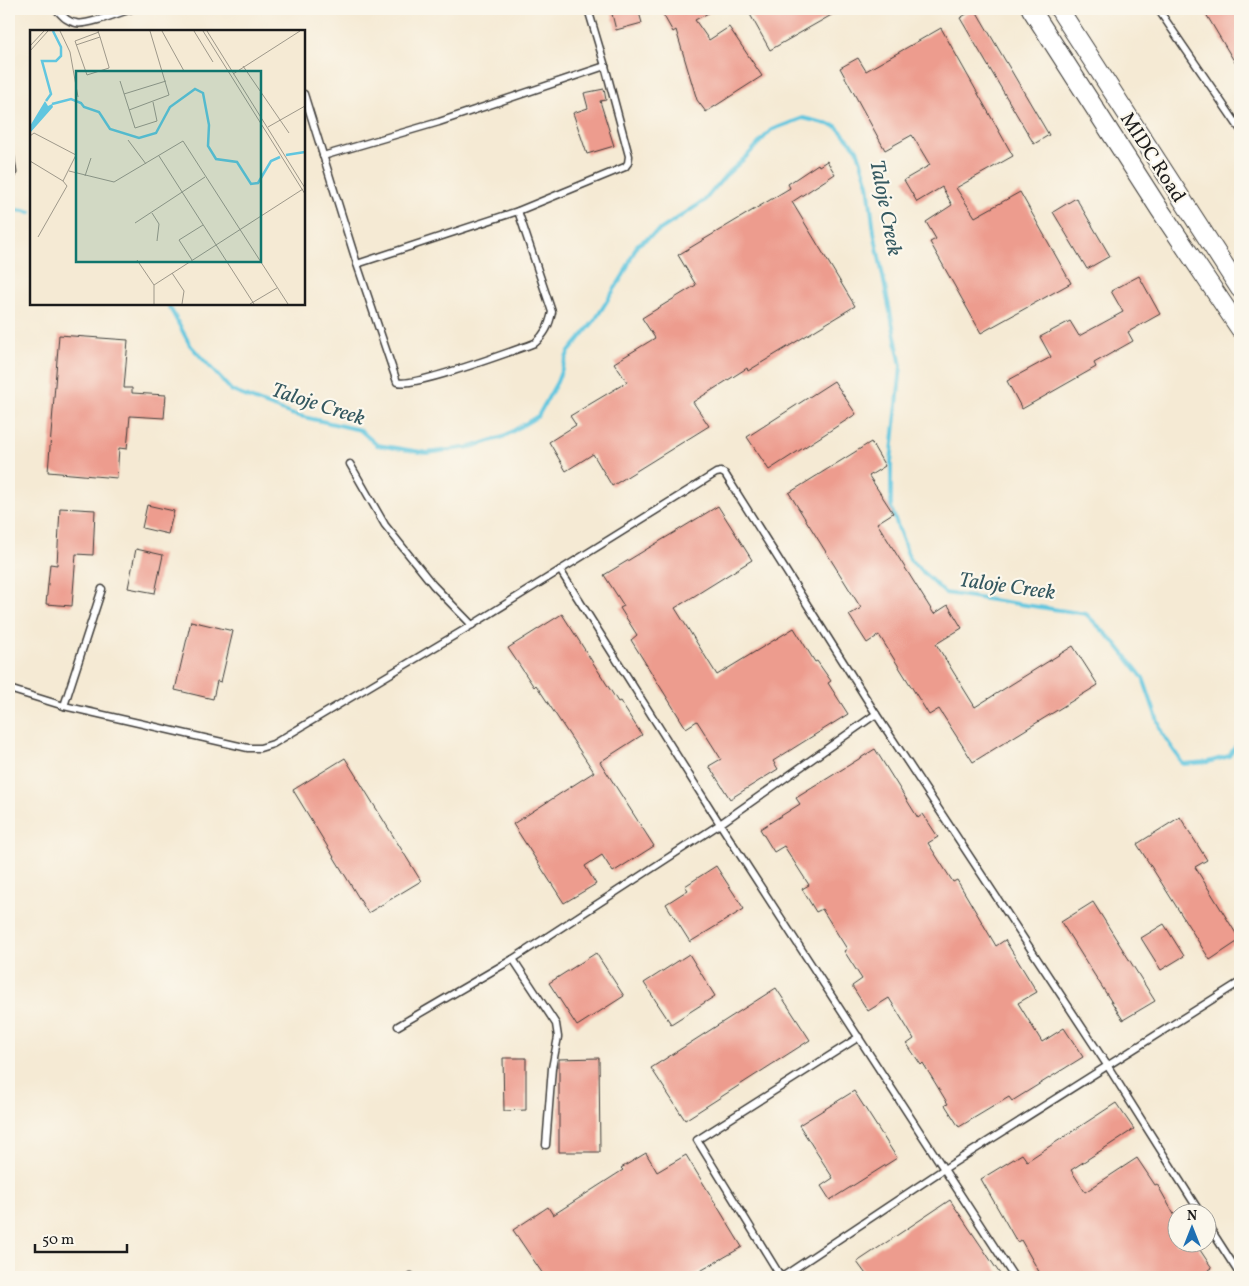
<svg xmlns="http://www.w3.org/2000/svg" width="1249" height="1286" viewBox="0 0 1249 1286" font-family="Vollkorn,serif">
  <rect width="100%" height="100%" fill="#fbf7ec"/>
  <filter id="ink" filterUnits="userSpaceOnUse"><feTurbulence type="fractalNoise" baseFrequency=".02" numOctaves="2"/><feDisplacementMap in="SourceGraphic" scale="10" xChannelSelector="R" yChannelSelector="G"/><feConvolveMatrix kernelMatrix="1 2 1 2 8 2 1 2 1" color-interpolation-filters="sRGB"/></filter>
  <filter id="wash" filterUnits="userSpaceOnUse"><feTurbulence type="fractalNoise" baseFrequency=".0096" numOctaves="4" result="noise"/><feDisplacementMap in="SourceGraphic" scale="20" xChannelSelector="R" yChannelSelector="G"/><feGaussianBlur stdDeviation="1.12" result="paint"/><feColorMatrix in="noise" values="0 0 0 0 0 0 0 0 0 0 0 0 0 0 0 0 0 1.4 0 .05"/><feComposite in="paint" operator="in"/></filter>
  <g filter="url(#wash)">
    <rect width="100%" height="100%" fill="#f5ead4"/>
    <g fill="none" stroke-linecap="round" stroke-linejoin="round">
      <g stroke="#61c6df" stroke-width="4">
        <path d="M 9,209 L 31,212"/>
        <path d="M 168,304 L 190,345 L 232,391 L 291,414 L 360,430 L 377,445 L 427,453 L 471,447 L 503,437 L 538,416 L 557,382 L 568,353 L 595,320 L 624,274 L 637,245 L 704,201 L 725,176 L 746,157 L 771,130 L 803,118 L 836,126 L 857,149 L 868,184 L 874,232 L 901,366 L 891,462 L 891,508 L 910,560 L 945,593 L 1086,614 L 1117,645 L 1143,678 L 1162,733 L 1183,764 L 1208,762 L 1229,756 L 1240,740"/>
      </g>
    </g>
    <g id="blocks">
      <g fill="#ed9c8e">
        <path d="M 633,9 L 638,9 L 642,23 L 616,30 L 612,14 Z"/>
        <path d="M 660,9 L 716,9 L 695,20 L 709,40 L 729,27 L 762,76 L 706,112 L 697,100 L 676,30 L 673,32 Z"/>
        <path d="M 747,9 L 842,9 L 770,50 Z"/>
        <path d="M 975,9 L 1049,135 L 1034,144 L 960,18 Z"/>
        <path d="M 1203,9 L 1240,9 L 1240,71 Z"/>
        <path d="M 941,28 L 1013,156 L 956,188 L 975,217 L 1020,192 L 1071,283 L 981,333 L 930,242 L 936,239 L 926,222 L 952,205 L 942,187 L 917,202 L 904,180 L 930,165 L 912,135 L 885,150 L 840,68 L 858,58 L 866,71 Z"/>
        <path d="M 604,89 L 606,100 L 600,101 L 614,146 L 587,154 L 573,113 L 588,108 L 584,93 Z"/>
        <path d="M 827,161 L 835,174 L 792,202 L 855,306 L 748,371 L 747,368 L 693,402 L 709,426 L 612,486 L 593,454 L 566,471 L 549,442 L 576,425 L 570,416 L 627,382 L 614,363 L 655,338 L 642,318 L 696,285 L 678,255 L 790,188 L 788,184 L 818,164 L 819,166 Z"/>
        <path d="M 1076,198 L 1110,256 L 1087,269 L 1053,212 Z"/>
        <path d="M 1139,276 L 1160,314 L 1128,332 L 1133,341 L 1094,363 L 1096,367 L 1022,409 L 1007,381 L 1051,357 L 1040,337 L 1070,321 L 1079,336 L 1123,312 L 1111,291 Z"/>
        <path d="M 59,335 L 128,340 L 124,388 L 132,388 L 132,393 L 166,395 L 164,418 L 130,416 L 127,449 L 119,448 L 117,478 L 48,472 Z"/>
        <path d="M 834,381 L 856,414 L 769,470 L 747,437 Z"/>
        <path d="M 871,442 L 885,466 L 869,476 L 893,513 L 877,523 L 934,614 L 948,605 L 962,628 L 936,644 L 975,707 L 1073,646 L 1098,685 L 973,762 L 939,709 L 929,715 L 879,635 L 867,643 L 849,615 L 861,608 L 789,493 Z"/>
        <path d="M 147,505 L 174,511 L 168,534 L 142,528 Z"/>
        <path d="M 718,506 L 752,560 L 675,608 L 717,675 L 794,628 L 815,662 L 817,661 L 831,681 L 828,683 L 848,714 L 773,761 L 778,769 L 730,799 L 709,766 L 721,759 L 697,721 L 686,728 L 631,640 L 637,635 L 620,608 L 624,606 L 604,575 Z"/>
        <path d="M 60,508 L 95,510 L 93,555 L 76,554 L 72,606 L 46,604 L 50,564 L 57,565 Z"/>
        <path d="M 136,549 L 163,555 L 155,593 L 128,588 Z"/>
        <path d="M 562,614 L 618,702 L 620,701 L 642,735 L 600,762 L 654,846 L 613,872 L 602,855 L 585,866 L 596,884 L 564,903 L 513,824 L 594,772 L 536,685 L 534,687 L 508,648 Z"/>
        <path d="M 191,621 L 233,631 L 221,682 L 217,681 L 213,699 L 175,690 Z"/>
        <path d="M 875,749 L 918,818 L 923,814 L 938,837 L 928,843 L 953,882 L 957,880 L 996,946 L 1005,940 L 1037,992 L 1018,1003 L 1042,1042 L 1064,1028 L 1083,1057 L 1012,1101 L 1009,1097 L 959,1127 L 945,1105 L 948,1104 L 923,1063 L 921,1065 L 907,1044 L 914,1039 L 889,998 L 868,1011 L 852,986 L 862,979 L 844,951 L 847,949 L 822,909 L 816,912 L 802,889 L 809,885 L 784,846 L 774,852 L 760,829 L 800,804 L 796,798 Z"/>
        <path d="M 345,758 L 421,881 L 368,913 L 293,790 Z"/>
        <path d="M 1180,817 L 1207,860 L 1195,867 L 1240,940 L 1210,960 L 1137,844 Z"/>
        <path d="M 716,866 L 744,909 L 690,942 L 666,904 L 688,890 L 685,886 Z"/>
        <path d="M 1093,902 L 1155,1001 L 1123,1020 L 1061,922 Z"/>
        <path d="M 1164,924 L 1184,956 L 1161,970 L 1141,938 Z"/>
        <path d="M 596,953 L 624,996 L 577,1026 L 549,983 Z"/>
        <path d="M 689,954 L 715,996 L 671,1024 L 644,983 Z"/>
        <path d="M 776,988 L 810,1040 L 685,1120 L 651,1068 Z"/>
        <path d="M 503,1058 L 526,1058 L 526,1110 L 504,1111 Z"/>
        <path d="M 599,1058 L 600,1152 L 559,1152 L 559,1059 Z"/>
        <path d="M 854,1091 L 897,1158 L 830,1200 L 821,1186 L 833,1178 L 799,1125 Z"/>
        <path d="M 1116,1103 L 1134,1129 L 1071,1170 L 1085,1192 L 1137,1158 L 1155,1185 L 1157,1184 L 1176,1218 L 1176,1244 L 1196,1244 L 1212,1268 L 1198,1277 L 1042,1277 L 1021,1240 L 1017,1242 L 981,1179 L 1022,1154 L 1027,1161 Z"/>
        <path d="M 646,1153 L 657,1172 L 686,1155 L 742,1247 L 690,1277 L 545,1277 L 513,1230 L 548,1207 L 553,1215 L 623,1170 L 621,1168 Z"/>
        <path d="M 950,1200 L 1002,1277 L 868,1277 L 857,1262 Z"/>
      </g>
    </g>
  </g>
  <g filter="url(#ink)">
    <use href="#blocks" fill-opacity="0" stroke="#3d3b38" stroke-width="1"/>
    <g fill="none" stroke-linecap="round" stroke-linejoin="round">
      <defs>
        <g id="lane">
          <path d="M 56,9 C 62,15 67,22 76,23 C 86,26 119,13 131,9"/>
          <path d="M 1158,9 L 1240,129"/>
          <path d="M 1065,17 L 1074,9"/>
          <path d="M 304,94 L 357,264 L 397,382 C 413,388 512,351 535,343 C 545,334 549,326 552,312 L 518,211"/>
          <path d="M 9,145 L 13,173"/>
          <path d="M 323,156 L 439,122 L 605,66"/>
          <path d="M 357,264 L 518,211 L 625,167 L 628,163 L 629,156 L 605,66 L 588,9"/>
          <path d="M 350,464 L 385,525 L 433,585 L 472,625"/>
          <path d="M 560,570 L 720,824 L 1014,1277"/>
          <path d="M 9,689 L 64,706 L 248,748 L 260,748 L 273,744 L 472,625 L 716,473 L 721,472 L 725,474 L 876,714 L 1107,1065 L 1201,1214"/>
          <path d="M 64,706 L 102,589"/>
          <path d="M 513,959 L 556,1024 L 558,1037 L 552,1068 L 546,1145"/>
          <path d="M 398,1026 L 513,959 L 720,824 L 876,714"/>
          <path d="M 1206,1222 L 1240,1275"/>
          <path d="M 411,1276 L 412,1277"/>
          <path d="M 781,1277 L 697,1140 L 859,1037"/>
          <path d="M 782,1277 L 944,1169 L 1240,982"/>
        </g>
        <g id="secondary">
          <path d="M 1031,9 L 1160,210 L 1240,329"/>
          <path d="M 1059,9 L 1240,289"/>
        </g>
      </defs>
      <use href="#lane" stroke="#3d3b38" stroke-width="9"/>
      <use href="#secondary" stroke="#3d3b38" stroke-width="20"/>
      <use href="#lane" stroke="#fff" stroke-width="6"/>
      <use href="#secondary" stroke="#fff" stroke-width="18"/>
    </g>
  </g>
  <g text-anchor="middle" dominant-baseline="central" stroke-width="4.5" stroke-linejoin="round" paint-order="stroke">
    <g font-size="20" fill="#1c1c1c" stroke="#fbf7ec">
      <text transform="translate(1152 158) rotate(57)">MIDC Road</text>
    </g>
    <g font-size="21" font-style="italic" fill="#345860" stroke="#fbf7ec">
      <text transform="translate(885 208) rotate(79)">Taloje Creek</text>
      <text transform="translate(318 405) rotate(18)">Taloje Creek</text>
      <text transform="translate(1007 587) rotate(8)">Taloje Creek</text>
    </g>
  </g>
  <g transform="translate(30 30)">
    <rect width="275" height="275" fill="#f5ead4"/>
    <path d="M 15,71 L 18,76 L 22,74 L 23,77 L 0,103 L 0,96 Z" fill="#61c6df"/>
    <path fill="none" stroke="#61c6df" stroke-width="2.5" d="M 16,71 L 21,64 L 12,31 L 26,31 L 31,26 L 31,17 L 23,1M 22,74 L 41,69 L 51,73 L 54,77 L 69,82 L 80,99 L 109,108 L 126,103 L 140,77 L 165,59 L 173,63 L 179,95 L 178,116 L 186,129 L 207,132 L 221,154 L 228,153 L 241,131 L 250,127M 256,125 L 275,122"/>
    <path fill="none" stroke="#9e988a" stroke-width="1" d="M 30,1 L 40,22 L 48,67M 68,1 L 70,7 L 79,37 L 79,38 L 57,45 L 45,11 L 69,2M 132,1 L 154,41M 164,1 L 183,32M 173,1 L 275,164M 177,1 L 275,158M 46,15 L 70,7M 0,16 L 14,1M 0,21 L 18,1M 213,36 L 259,103M 203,44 L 270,1M 90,51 L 105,98 L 127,91 L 123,72M 94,64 L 136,51M 99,80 L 139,65 L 120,1M 238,97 L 275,76M 0,106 L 4,103 L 46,125 L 33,151 L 0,131M 98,110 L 116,134M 129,126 L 224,274M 39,141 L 84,152 L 153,111 L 258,274M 55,146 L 61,128M 122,183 L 129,194 L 127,211M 105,193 L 175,147M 8,207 L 37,156 L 33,151M 107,230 L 124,255 L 124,274M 162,230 L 149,210 L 173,195M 142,243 L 154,261 L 152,274M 124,255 L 273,159M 220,274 L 247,258"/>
    <path fill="#0f766e" fill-opacity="0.15" stroke="#0f766e" stroke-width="2.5" d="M 46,41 L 231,41 L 231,232 L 46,232 Z"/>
    <rect width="275" height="275" fill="none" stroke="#1c1c1c" stroke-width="2.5"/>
  </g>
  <rect width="1249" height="1286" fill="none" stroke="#fbf7ec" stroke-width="30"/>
  <g transform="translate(1192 1228)"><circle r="24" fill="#fbf7ec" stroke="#a29f99"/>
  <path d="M0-4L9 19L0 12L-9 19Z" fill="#1f6fb2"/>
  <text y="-8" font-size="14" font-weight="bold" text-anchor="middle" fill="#1c1c1c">N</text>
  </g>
  <path d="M35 1244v8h92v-8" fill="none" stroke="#1c1c1c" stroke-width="2.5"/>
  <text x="42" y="1244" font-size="15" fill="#1c1c1c" stroke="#fbf7ec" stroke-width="4" paint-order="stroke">50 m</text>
</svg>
